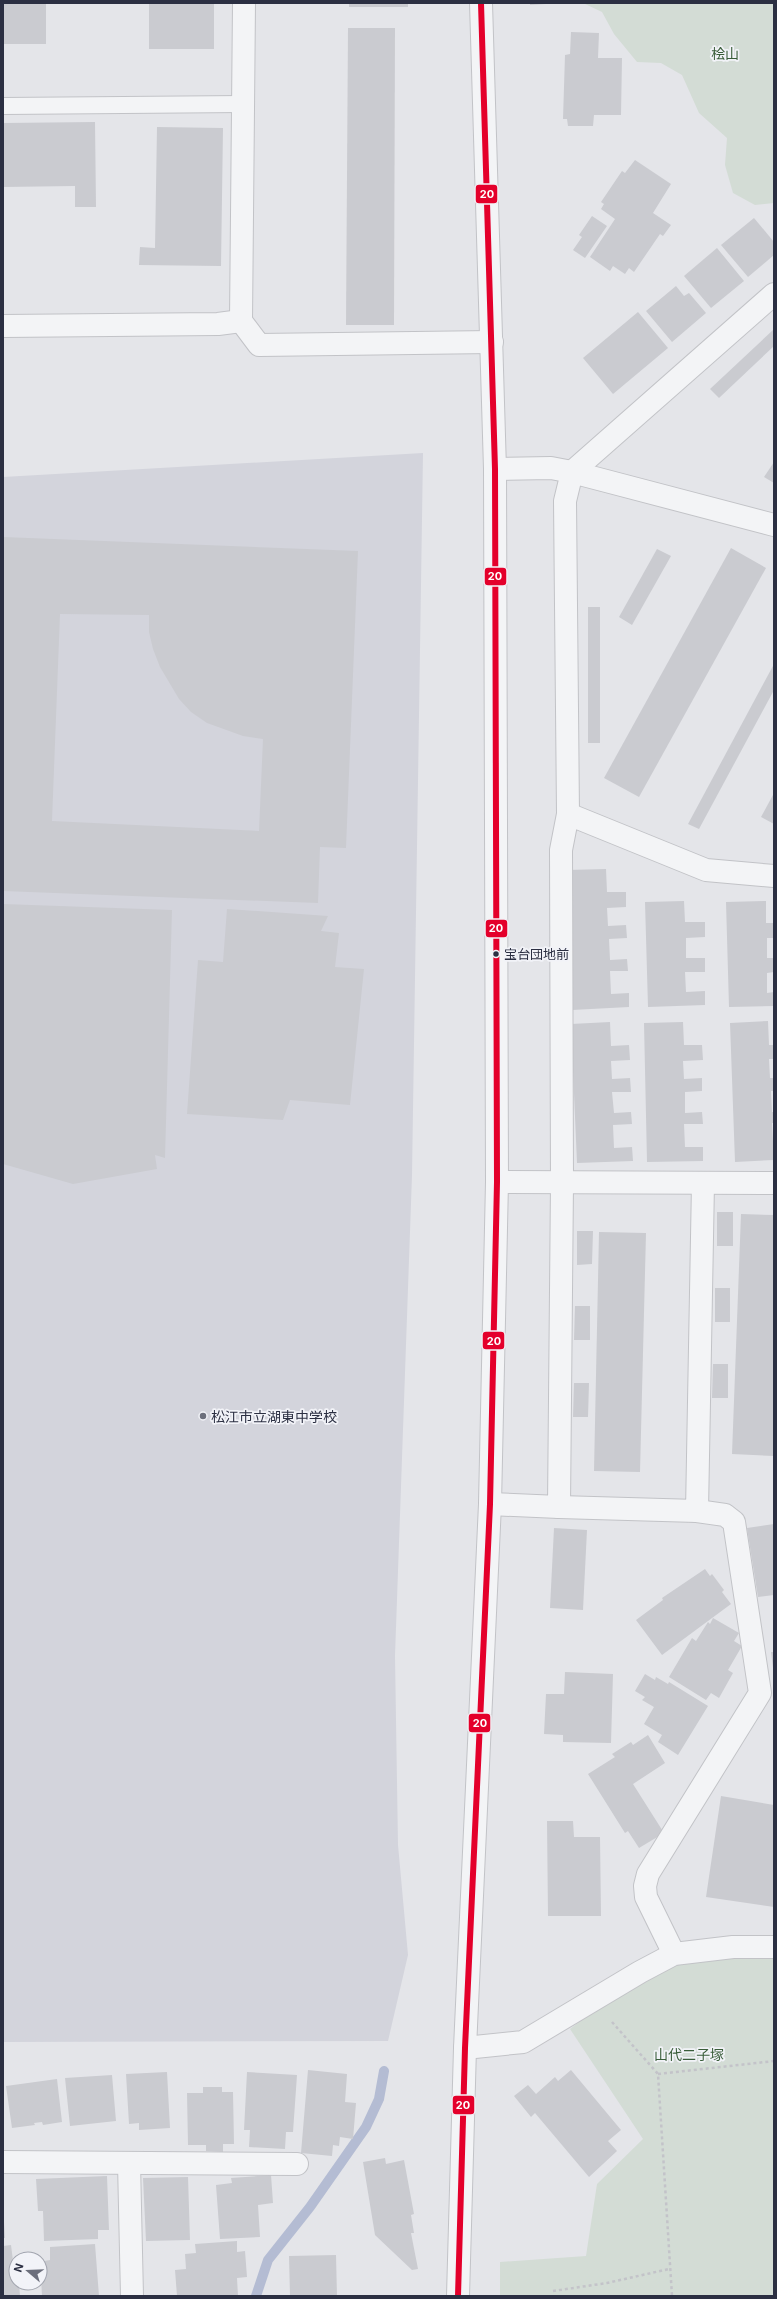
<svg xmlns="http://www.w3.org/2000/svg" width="777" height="2299" viewBox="0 0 777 2299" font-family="Inter,'Noto Sans JP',sans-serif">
  <rect width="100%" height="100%" fill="#e4e5e9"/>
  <path fill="#d3d4dc" d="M 423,453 L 412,1175 L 395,1656 L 398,1845 L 408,1955 L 388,2041 L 3,2042 L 3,477 Z"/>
  <g fill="#d3dcd5">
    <path d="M 583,3 L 774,3 L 774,203 L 755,205 L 733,193 L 725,165 L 727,138 L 699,113 L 682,75 L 661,63 L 637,62 L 614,34 L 602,12 Z"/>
    <path d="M 774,1954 L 774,2296 L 500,2296 L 500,2262 L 586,2256 L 597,2184 L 643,2139 L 570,2029 L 601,2005 L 684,1959 Z"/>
  </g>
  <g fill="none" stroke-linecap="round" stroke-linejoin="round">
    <path stroke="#b4bcd3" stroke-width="10" d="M 256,2296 L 268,2260 L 310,2207 L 366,2127 L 379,2099 L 384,2071"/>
  </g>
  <g fill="#cacbd0" fill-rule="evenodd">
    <rect x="3" y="3" width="43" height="41"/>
    <rect x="149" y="3" width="65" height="46"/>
    <rect x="349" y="3" width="59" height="4"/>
    <path d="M 530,3 L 546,3 L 546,4 L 530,5 Z"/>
    <path d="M 348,28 L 395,28 L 394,325 L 346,325 Z"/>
    <path d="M 571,32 L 599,33 L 598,58 L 622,58 L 621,115 L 594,115 L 593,126 L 568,126 L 567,119 L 563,119 L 565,55 L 570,54 Z"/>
    <path d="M 95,122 L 96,207 L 75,207 L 75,186 L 3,187 L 3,123 Z"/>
    <path d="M 157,127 L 223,128 L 221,266 L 139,265 L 140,247 L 155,248 Z"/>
    <path d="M 635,160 L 671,184 L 653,213 L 671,225 L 663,236 L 660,234 L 634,272 L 629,268 L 625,274 L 613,266 L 610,271 L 590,257 L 615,219 L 601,209 L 604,204 L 601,202 L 622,171 L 625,173 Z"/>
    <path d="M 592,216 L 607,226 L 585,258 L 573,250 L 582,237 L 579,235 Z"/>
    <path d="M 754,218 L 774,242 L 774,255 L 748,277 L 721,245 Z"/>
    <path d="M 717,248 L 744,281 L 711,308 L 684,276 Z"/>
    <path d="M 676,286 L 684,296 L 689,293 L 706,313 L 672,342 L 646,311 Z"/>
    <path d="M 638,312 L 668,348 L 613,394 L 583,358 Z"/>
    <path d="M 774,329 L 774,346 L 719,398 L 710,389 Z"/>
    <path d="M 774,462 L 774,483 L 764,477 Z"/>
    <path d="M 3,537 L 358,551 L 346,848 L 320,847 L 318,903 L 3,891 ZM 60,614 L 149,615 L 149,632 L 153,649 L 160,667 L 179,699 L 191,712 L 207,723 L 243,736 L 263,739 L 259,831 L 52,821 Z"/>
    <path d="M 731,548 L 766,568 L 639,797 L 604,778 Z"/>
    <path d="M 657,549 L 671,556 L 632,625 L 619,617 Z"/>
    <rect x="588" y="607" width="12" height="136"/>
    <path d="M 774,664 L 774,690 L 699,829 L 688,824 Z"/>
    <path d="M 774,793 L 774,824 L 761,817 Z"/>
    <path d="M 606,869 L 607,892 L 626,892 L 626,907 L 607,908 L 608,926 L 626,925 L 627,938 L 609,939 L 610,960 L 627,959 L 628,971 L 610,971 L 611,994 L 629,993 L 629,1007 L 572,1010 L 567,870 Z"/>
    <path d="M 684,901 L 685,922 L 705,922 L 705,937 L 686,938 L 686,958 L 705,958 L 705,972 L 685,972 L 686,992 L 705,991 L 705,1005 L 648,1007 L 645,902 Z"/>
    <path d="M 766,901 L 766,923 L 774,923 L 774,938 L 767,938 L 767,958 L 774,958 L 774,972 L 767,973 L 767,993 L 774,992 L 774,1006 L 729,1007 L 726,902 Z"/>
    <path d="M 3,904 L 172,910 L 165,1158 L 155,1155 L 157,1169 L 73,1184 L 3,1164 Z"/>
    <path d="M 227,909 L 328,916 L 321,931 L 339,933 L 335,967 L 364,969 L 350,1105 L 290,1100 L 283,1120 L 187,1114 L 198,960 L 223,962 Z"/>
    <path d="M 768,1021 L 769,1045 L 774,1045 L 774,1059 L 769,1059 L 770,1078 L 774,1078 L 774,1091 L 771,1091 L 772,1112 L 774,1112 L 774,1123 L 772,1123 L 774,1160 L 735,1162 L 730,1023 Z"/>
    <path d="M 610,1022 L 611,1046 L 629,1045 L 630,1060 L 611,1061 L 612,1079 L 630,1078 L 631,1092 L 612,1092 L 614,1113 L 631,1112 L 632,1124 L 613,1125 L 614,1148 L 632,1147 L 633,1161 L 577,1163 L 571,1024 Z"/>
    <path d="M 683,1022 L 684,1045 L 702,1045 L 703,1060 L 683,1061 L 684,1079 L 702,1078 L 702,1091 L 685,1092 L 685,1113 L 702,1112 L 703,1124 L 684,1124 L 685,1147 L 703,1147 L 703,1161 L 647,1162 L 644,1023 Z"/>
    <rect x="717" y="1212" width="16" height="34"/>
    <path d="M 741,1214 L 774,1215 L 774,1456 L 732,1454 Z"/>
    <path d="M 577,1231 L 593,1231 L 592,1264 L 577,1265 Z"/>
    <path d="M 599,1232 L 646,1233 L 640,1472 L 594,1471 Z"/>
    <rect x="715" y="1288" width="15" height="34"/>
    <path d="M 575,1306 L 590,1306 L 590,1340 L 574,1340 Z"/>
    <path d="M 713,1364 L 728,1364 L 728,1398 L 712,1398 Z"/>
    <path d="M 574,1383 L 589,1383 L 588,1417 L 573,1417 Z"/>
    <path d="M 774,1524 L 774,1595 L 758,1597 L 747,1528 Z"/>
    <path d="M 554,1528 L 587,1530 L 583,1610 L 550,1608 Z"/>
    <path d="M 705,1569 L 710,1576 L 712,1574 L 724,1590 L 722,1592 L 731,1604 L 662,1655 L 636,1620 L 663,1600 L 662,1598 Z"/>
    <path d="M 713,1618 L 739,1633 L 734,1641 L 742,1646 L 728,1670 L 733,1673 L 719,1698 L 711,1693 L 706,1700 L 669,1677 L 692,1638 L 696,1641 L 708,1622 L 710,1624 Z"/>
    <path d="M 771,1652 L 774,1652 L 774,1668 L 773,1668 Z"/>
    <path d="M 565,1672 L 613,1674 L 611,1743 L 563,1742 L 563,1735 L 544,1734 L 546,1694 L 564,1694 Z"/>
    <path d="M 645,1674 L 655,1680 L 656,1677 L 668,1684 L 669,1682 L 708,1706 L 678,1755 L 658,1742 L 662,1735 L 644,1724 L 654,1707 L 642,1700 L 645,1697 L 635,1691 Z"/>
    <path d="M 648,1735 L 665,1763 L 633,1784 L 664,1833 L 639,1848 L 628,1831 L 625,1833 L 588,1774 L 615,1757 L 612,1754 L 631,1742 L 633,1745 Z"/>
    <path d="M 721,1796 L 774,1805 L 774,1907 L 706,1897 Z"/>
    <path d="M 547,1821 L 573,1821 L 574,1837 L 600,1837 L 601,1916 L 548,1916 Z"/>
    <path d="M 308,2070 L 347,2074 L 345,2102 L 356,2103 L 353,2139 L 340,2137 L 339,2146 L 333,2145 L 332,2156 L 301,2153 Z"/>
    <path d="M 571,2070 L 621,2130 L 608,2141 L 617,2151 L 589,2177 L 535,2113 L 531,2117 L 514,2096 L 528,2085 L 536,2094 L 555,2077 L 558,2081 Z"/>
    <path d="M 167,2072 L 170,2128 L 139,2130 L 139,2123 L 129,2124 L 126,2074 Z"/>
    <path d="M 247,2072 L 297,2075 L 293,2132 L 286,2132 L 285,2149 L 249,2147 L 250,2130 L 244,2130 Z"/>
    <path d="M 112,2075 L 116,2121 L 70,2126 L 65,2078 Z"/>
    <path d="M 57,2079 L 62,2122 L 43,2125 L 42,2122 L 34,2123 L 35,2125 L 12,2128 L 6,2086 Z"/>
    <path d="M 203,2087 L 222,2087 L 222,2092 L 233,2092 L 234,2144 L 223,2144 L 223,2152 L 206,2151 L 206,2145 L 188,2145 L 187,2093 L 203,2093 Z"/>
    <path d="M 385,2158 L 386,2164 L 404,2160 L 414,2214 L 411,2215 L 414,2233 L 411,2233 L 418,2269 L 412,2270 L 375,2235 L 363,2162 Z"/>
    <path d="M 271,2175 L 273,2203 L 258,2205 L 260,2237 L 220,2239 L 216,2185 L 232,2183 L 231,2178 Z"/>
    <path d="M 107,2176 L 109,2230 L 98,2230 L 98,2239 L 44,2241 L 43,2211 L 38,2211 L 36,2179 Z"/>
    <path d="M 188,2177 L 190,2240 L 146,2241 L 143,2178 Z"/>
    <path d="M 3,2207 L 5,2238 L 3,2238 Z"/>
    <path d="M 237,2241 L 237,2252 L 245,2251 L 247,2277 L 237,2278 L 238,2296 L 177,2296 L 175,2270 L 186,2269 L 185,2254 L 196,2253 L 195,2244 Z"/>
    <path d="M 95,2244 L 99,2296 L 42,2296 L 41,2277 L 45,2277 L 44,2261 L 50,2260 L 50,2247 Z"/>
    <path d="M 11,2245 L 13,2261 L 16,2261 L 16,2283 L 19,2283 L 20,2296 L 3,2296 L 3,2246 Z"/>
    <path d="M 336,2255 L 337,2296 L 290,2296 L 289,2256 Z"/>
  </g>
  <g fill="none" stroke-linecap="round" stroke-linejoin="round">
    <defs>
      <path id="service" d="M 3,106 L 243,104"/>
      <g id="minor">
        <path d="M 244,3 L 241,321 L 259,345 L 492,342"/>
        <path d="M 3,326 L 218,324 L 241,321"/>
        <path d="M 495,469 L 551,468 L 572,472 L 774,525"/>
        <path d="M 568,814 L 706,870 L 774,876"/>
        <path d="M 497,1182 L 774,1183"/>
        <path d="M 490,1504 L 559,1507 L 562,1183 L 561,850 L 568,814 L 565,501 L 572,472 L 774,294"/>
        <path d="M 559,1507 L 697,1511 L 703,1183"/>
        <path d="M 674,1954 L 646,1897 L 645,1886 L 648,1874 L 760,1693 L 734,1522 L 725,1515 L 697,1511"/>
        <path d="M 465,2048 L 523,2042 L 640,1972 L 674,1954 L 733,1947 L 774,1947"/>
        <path d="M 3,2162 L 297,2164"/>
        <path d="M 129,2163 L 132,2296"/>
      </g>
      <path id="tertiary" d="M 458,2296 L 465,2048 L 490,1504 L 497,1182 L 495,469 L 481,3"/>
    </defs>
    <use href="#service" stroke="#c2c3c7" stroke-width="18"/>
    <use href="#minor" stroke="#c2c3c7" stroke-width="24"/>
    <use href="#tertiary" stroke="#c2c3c7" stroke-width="24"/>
    <g stroke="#c3c3c9" stroke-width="2.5" stroke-dasharray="3 3" stroke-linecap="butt">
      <path d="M 612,2022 L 658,2074 L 672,2296"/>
      <path d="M 658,2074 L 774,2061"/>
      <path d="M 553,2291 L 607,2283 L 669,2269"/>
    </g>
    <use href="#service" stroke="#f3f4f6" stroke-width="16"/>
    <use href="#minor" stroke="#f3f4f6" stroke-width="22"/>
    <use href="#tertiary" stroke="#f3f4f6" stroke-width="22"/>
    <defs>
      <path id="bus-1" d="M 458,2296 L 465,2048 L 490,1504 L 497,1182 L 495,469 L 481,3"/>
    </defs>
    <use href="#bus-1" stroke="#f2f3f8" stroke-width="9"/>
    <use href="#bus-1" stroke="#e4002b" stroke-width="6"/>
  </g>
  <circle fill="#2b2f42" stroke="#f2f3f8" stroke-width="1.5" cx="496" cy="954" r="3.5"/>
  <circle fill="#6c6f7c" stroke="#f2f3f8" stroke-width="1.5" cx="203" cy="1416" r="4"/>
  <g text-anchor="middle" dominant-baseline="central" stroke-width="3.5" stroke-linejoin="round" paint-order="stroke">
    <g font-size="13" fill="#2b2f42" stroke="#f2f3f8" text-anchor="start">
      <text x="504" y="954">宝台団地前</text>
    </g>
    <g font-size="14" fill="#395d39" stroke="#f2f3f8">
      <text x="725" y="53">桧山</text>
      <text x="689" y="2054">山代二子塚</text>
    </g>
    <g font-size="14" fill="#2b2f42" stroke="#f2f3f8" text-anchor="start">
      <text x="211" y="1416">松江市立湖東中学校</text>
    </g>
  </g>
  <g stroke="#f2f3f8" stroke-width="1.5">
    <rect x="475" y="184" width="23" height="20" rx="4" fill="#e4002b"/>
    <rect x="484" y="567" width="23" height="19" rx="4" fill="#e4002b"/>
    <rect x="485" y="919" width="23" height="19" rx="4" fill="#e4002b"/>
    <rect x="482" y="1331" width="23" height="19" rx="4" fill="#e4002b"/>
    <rect x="468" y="1713" width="23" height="20" rx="4" fill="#e4002b"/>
    <rect x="452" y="2095" width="23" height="20" rx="4" fill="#e4002b"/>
  </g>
  <g font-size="11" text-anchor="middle" font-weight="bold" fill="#fff">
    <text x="487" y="198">20</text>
    <text x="495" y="580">20</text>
    <text x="496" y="932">20</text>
    <text x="494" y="1345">20</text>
    <text x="480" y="1727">20</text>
    <text x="463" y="2109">20</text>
  </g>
  <rect width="777" height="2299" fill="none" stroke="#2b2f42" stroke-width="8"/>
  <g transform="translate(28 2271) rotate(289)"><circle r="19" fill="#f2f3f8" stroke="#a2a5af"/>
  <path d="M0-3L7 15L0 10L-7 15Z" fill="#6c6f7c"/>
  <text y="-6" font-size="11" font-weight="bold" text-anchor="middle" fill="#2b2f42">N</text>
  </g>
</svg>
